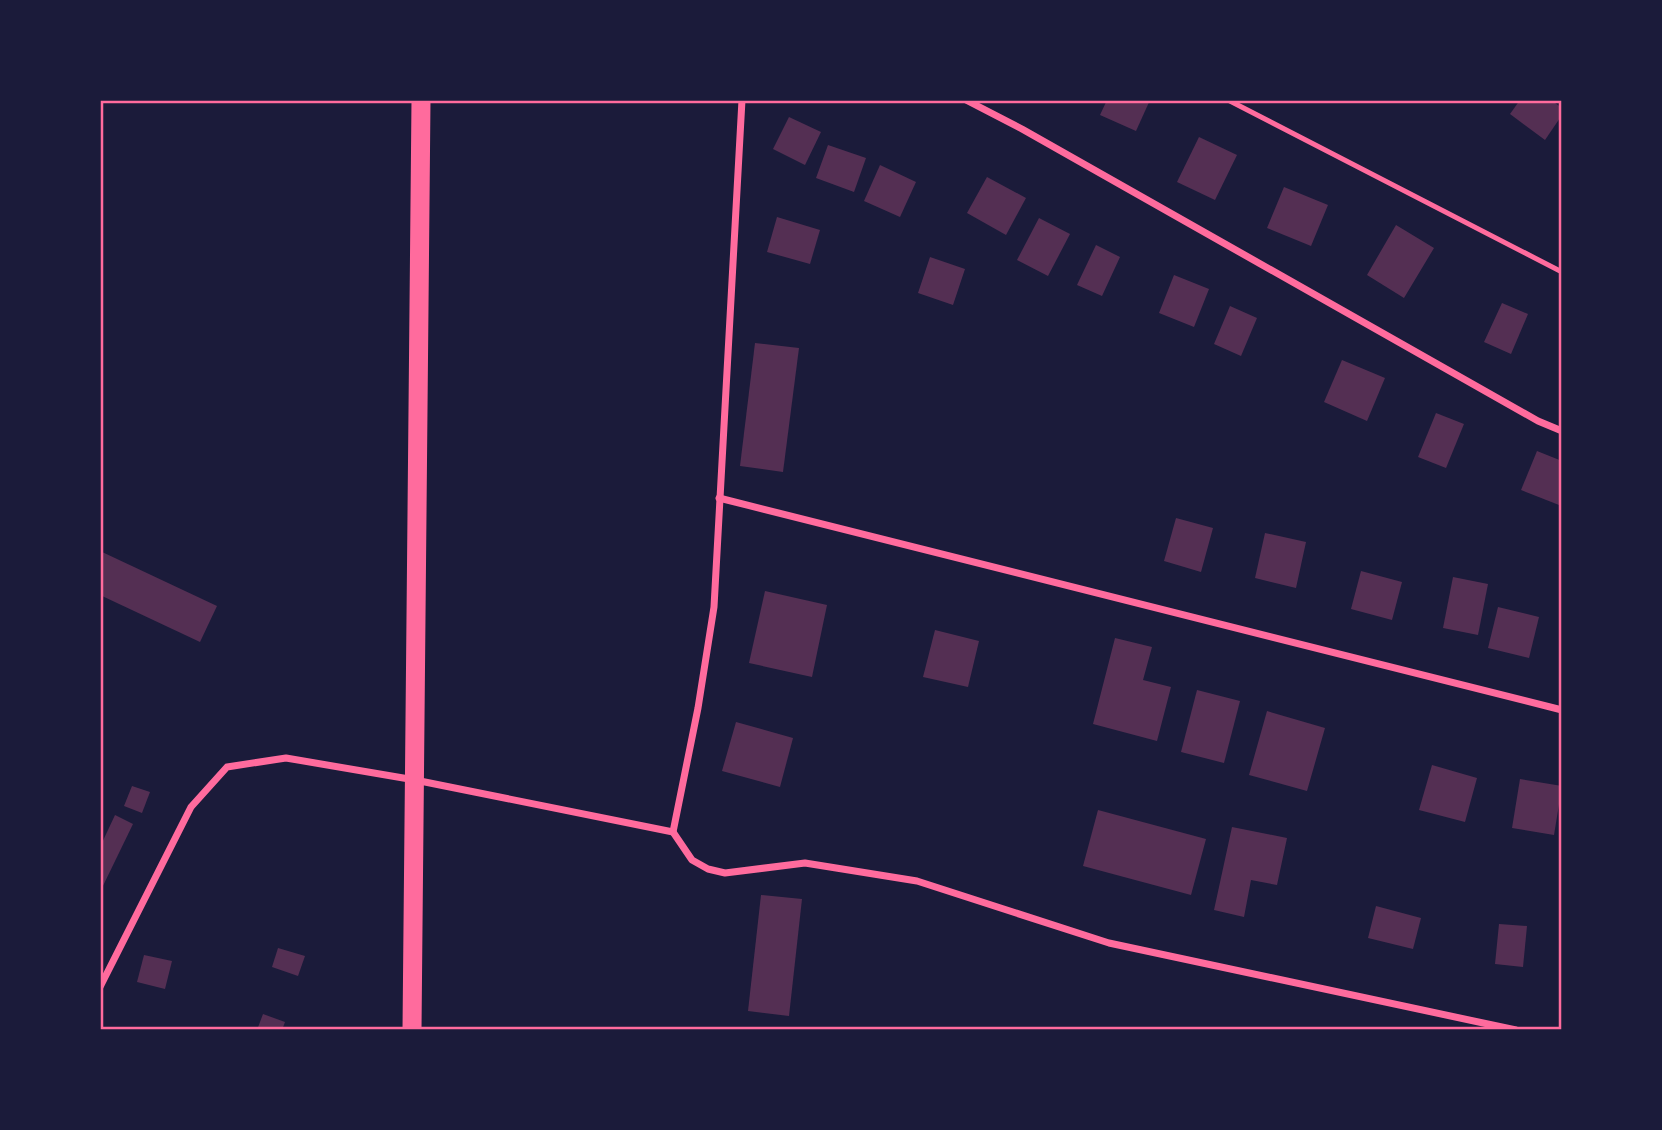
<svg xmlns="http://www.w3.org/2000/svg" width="1662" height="1130" viewBox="0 0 1662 1130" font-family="Lato,sans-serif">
  <rect width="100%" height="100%" fill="#1b1b3a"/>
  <g fill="#542f53">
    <path d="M 1107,100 L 1150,100 L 1136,131 L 1100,115 Z"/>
    <path d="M 1520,100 L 1551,100 L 1562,108 L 1562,115 L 1545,140 L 1510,114 Z"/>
    <path d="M 789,117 L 821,132 L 805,165 L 773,149 Z"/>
    <path d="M 1199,137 L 1237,155 L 1215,200 L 1177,182 Z"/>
    <path d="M 828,145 L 866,158 L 854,192 L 816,178 Z"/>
    <path d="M 880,165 L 916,182 L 900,217 L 864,201 Z"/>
    <path d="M 987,177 L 1026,198 L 1006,235 L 967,213 Z"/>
    <path d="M 1284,187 L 1328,205 L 1311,246 L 1267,228 Z"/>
    <path d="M 777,217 L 820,230 L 810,264 L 767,252 Z"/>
    <path d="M 1039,218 L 1070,234 L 1048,276 L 1017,260 Z"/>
    <path d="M 1396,225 L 1434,248 L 1404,298 L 1367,275 Z"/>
    <path d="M 1096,245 L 1120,257 L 1102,296 L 1077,285 Z"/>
    <path d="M 930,257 L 965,269 L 953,305 L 918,293 Z"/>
    <path d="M 1174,275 L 1209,289 L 1194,327 L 1159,313 Z"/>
    <path d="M 1502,303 L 1528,314 L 1511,354 L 1484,342 Z"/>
    <path d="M 1230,306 L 1257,318 L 1241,356 L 1214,344 Z"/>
    <path d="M 755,343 L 799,348 L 783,472 L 740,466 Z"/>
    <path d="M 1342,360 L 1385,378 L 1367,421 L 1324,402 Z"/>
    <path d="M 1436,413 L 1464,424 L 1446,468 L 1418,457 Z"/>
    <path d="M 1537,451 L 1562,461 L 1562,498 L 1559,505 L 1521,490 Z"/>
    <path d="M 1176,518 L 1213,528 L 1201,572 L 1164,561 Z"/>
    <path d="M 1265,533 L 1306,542 L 1296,588 L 1255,578 Z"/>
    <path d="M 100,551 L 217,606 L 200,642 L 100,595 Z"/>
    <path d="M 1361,571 L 1402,582 L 1392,620 L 1351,609 Z"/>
    <path d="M 1453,577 L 1488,584 L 1478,635 L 1443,628 Z"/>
    <path d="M 765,591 L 827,605 L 812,677 L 749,663 Z"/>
    <path d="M 1498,607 L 1539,617 L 1529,658 L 1488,648 Z"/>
    <path d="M 935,630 L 979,641 L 968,687 L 923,677 Z"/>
    <path d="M 1115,638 L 1152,647 L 1143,680 L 1171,687 L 1157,741 L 1093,724 Z"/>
    <path d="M 1197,690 L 1240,701 L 1224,763 L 1181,752 Z"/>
    <path d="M 1267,711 L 1325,728 L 1307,791 L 1249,775 Z"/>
    <path d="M 736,722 L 793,738 L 780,787 L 722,771 Z"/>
    <path d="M 1432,765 L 1477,778 L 1465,822 L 1419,810 Z"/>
    <path d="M 1520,779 L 1562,786 L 1554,835 L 1512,828 Z"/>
    <path d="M 132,786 L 150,792 L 142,813 L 124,806 Z"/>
    <path d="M 1098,810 L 1206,839 L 1191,895 L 1083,866 Z"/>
    <path d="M 115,815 L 133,824 L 100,892 L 100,847 Z"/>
    <path d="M 1232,827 L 1287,838 L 1277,885 L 1251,880 L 1244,917 L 1214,910 Z"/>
    <path d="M 761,895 L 802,899 L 789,1016 L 748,1011 Z"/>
    <path d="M 1376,906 L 1421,918 L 1413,949 L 1368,938 Z"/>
    <path d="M 1499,924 L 1527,926 L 1523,967 L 1495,964 Z"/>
    <path d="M 278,948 L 305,956 L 298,976 L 272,967 Z"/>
    <path d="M 144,955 L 172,961 L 165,989 L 137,982 Z"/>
    <path d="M 263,1014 L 285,1022 L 282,1030 L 257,1030 Z"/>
  </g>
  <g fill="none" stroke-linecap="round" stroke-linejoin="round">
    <path stroke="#ff6b9d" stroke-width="5" d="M 1228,100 L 1562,272"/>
    <g stroke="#ff6b9d" stroke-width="7">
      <path d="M 966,100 L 1022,129 L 1538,421 L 1562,431"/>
      <path d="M 719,498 L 1562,710"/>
      <path d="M 673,832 L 698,708 L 714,607 L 742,100"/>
      <path d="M 100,987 L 191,807 L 227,767 L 286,758 L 415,780 L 673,832 L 692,860 L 708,869 L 725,873 L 805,863 L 917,881 L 1109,943 L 1516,1030"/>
    </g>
    <path stroke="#ff6b9d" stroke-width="19" d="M 412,1030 L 421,100"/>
  </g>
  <rect width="1662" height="1130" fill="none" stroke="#1b1b3a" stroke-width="203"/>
  <rect x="102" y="102" width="1458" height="926" fill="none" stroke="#ff6b9d" stroke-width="2.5"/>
</svg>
